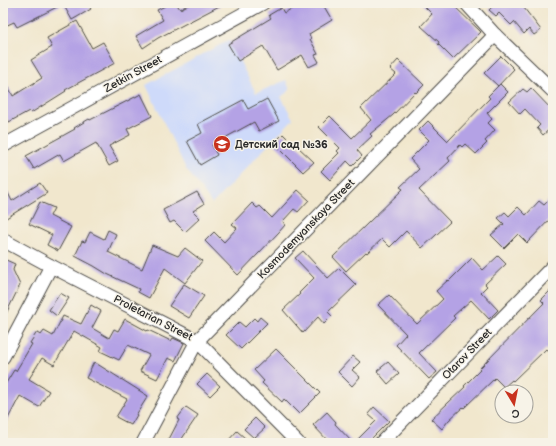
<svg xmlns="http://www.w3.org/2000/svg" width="556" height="446" viewBox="0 0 556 446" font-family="'Balsamiq Sans',sans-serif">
  <rect width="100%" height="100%" fill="#f7f3e8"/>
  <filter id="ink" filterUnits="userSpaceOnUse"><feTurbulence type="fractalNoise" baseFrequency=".025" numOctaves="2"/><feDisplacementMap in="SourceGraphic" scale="8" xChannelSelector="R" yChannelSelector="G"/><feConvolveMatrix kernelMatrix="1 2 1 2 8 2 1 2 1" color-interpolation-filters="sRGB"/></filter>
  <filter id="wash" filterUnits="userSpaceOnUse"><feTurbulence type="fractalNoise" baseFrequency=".012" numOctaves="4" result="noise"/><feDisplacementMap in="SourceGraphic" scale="16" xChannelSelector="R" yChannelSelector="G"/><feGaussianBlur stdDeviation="0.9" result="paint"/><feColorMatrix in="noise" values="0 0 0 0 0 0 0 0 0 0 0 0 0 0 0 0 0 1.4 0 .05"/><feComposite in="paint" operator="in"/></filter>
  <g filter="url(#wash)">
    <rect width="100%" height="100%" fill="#f1e7cd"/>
    <path fill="#cedafa" d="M 229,40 L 256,93 L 286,80 L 290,90 L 281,97 L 293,119 L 212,204 L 186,169 L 146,85 Z"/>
    <g id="blocks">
      <g fill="#b4a2e5">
        <path d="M 3,3 L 87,3 L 91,9 L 72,20 L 63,4 L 17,27 L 14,22 L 3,27 Z"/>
        <path d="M 164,3 L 176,3 L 180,9 L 192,3 L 225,3 L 158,38 L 143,48 L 136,36 L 163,20 L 157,10 L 165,6 Z"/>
        <path d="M 302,3 L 322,3 L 332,20 L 309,34 L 311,39 L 310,39 L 318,54 L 315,55 L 319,62 L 309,67 L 302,55 L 277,70 L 263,46 L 238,61 L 228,44 L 271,18 L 269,15 L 281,8 L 284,13 Z"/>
        <path d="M 421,3 L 451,3 L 481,32 L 453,59 L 438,44 L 439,42 L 421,26 L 432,14 Z"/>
        <path d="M 490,3 L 529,3 L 524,8 L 541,30 L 534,35 L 529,29 L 524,34 L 514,22 L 511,25 L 499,13 L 496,16 L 489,10 L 493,6 Z"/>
        <path d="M 77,21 L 92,48 L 103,42 L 115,63 L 65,90 L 66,91 L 31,113 L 29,111 L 9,122 L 3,110 L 3,76 L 13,96 L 42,78 L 31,60 L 52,47 L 47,38 Z"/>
        <path d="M 501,56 L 514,69 L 498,86 L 484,73 Z"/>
        <path d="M 398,60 L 424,85 L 416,93 L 415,92 L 393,115 L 370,134 L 372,136 L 357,150 L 362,156 L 352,166 L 347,161 L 330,180 L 321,171 L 339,153 L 337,151 L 340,148 L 319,127 L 330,116 L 352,138 L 371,120 L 361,108 L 396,74 L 390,69 Z"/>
        <path d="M 500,84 L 508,92 L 487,113 L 492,119 L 488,123 L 495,130 L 485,141 L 487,143 L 476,154 L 465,144 L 462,147 L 460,145 L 448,158 L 450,161 L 419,190 L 450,222 L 422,248 L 406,231 L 390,247 L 382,239 L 367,253 L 366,252 L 346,271 L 333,257 L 403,189 L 400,187 L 419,169 L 410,159 L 429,140 L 419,130 L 428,121 L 448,141 L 490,98 L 488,96 Z"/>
        <path d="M 531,88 L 553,111 L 553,126 L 543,135 L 537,128 L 540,125 L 525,109 L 520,114 L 509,102 L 523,89 L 527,92 Z"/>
        <path d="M 141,94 L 152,116 L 127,129 L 130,135 L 109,146 L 118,161 L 109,166 L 96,143 L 64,161 L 60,154 L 34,169 L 26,156 L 75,129 L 74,128 L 89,119 L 90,120 Z"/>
        <path d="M 267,99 L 279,121 L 259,131 L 254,122 L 212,145 L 217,155 L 200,165 L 187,141 L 202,133 L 198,124 L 243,100 L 248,109 Z"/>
        <path d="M 283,134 L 295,146 L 296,145 L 314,162 L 303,172 L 274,143 Z"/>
        <path d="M 3,183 L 12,201 L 40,183 L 47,193 L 3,220 Z"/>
        <path d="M 298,190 L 309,200 L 298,212 L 294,209 L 283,221 L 285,225 L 279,232 L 238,275 L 205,241 L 214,232 L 224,242 L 237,228 L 232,224 L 252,203 L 257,208 L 260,206 L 272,218 Z"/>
        <path d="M 197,192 L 204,204 L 193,211 L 200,218 L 185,232 L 174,221 L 170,223 L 163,210 Z"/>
        <path d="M 553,196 L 553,216 L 527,243 L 518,234 L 504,248 L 491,235 L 504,224 L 498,218 L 505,212 L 509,216 L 518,207 L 526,215 L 539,201 L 544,205 Z"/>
        <path d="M 40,202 L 54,208 L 50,216 L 71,227 L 58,251 L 47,245 L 52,235 L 29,224 Z"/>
        <path d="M 108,230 L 116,234 L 108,252 L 142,269 L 152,245 L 178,256 L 185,248 L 202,261 L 185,283 L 165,268 L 149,298 L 138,292 L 139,289 L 107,274 L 94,266 L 75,256 L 82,241 L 85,242 L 90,232 L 104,239 Z"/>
        <path d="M 303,251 L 328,278 L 339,268 L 356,285 L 328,312 L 332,316 L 324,324 L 318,317 L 303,333 L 283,310 L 300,294 L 299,293 L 314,278 L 295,258 Z"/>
        <path d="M 498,256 L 506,264 L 485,284 L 487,286 L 481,292 L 498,310 L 489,319 L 471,300 L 453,316 L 455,318 L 419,353 L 437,372 L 429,379 L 396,345 L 406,334 L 378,305 L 389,295 L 417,324 L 443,299 L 436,291 L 448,280 L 449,281 L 472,258 L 483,270 Z"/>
        <path d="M 6,260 L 15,264 L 13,270 L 20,285 L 3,320 L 3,267 Z"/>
        <path d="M 184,284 L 204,296 L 189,318 L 169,306 Z"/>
        <path d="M 553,288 L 553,346 L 548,351 L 546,349 L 513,381 L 512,380 L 504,387 L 495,378 L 464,408 L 463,407 L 448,421 L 442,429 L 431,419 L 465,387 L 464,386 L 480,370 L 479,369 L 544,303 L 541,300 Z"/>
        <path d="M 60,293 L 69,298 L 57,316 L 49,310 Z"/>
        <path d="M 91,305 L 101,311 L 92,328 L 109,338 L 114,329 L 118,331 L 125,319 L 147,331 L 148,330 L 171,341 L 173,338 L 184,343 L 175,361 L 168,358 L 157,379 L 140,371 L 149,355 L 128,345 L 119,360 L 100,351 L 102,347 L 74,331 L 54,365 L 42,358 L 29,379 L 49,391 L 39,407 L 20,396 L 3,428 L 3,388 L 14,370 L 16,371 L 32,344 L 30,343 L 37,332 L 41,335 L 44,331 L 53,336 L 63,316 L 81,324 Z"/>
        <path d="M 260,317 L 267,323 L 241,349 L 226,335 L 239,322 L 245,327 L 254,318 L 257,321 Z"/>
        <path d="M 276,349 L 320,393 L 299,414 L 284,399 L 282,402 L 262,383 L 264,381 L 254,370 Z"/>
        <path d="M 353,356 L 360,362 L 352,370 L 360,377 L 352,386 L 338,372 Z"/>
        <path d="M 94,362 L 148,396 L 136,415 L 137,415 L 131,425 L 116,417 L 127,399 L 86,378 Z"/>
        <path d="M 388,362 L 399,374 L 388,384 L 377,371 Z"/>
        <path d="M 207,374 L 220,386 L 210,396 L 197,384 Z"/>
        <path d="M 186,407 L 198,415 L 179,443 L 167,443 L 179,420 L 177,419 Z"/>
        <path d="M 374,407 L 389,421 L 367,443 L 354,443 L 376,421 L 368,414 Z"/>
        <path d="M 327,412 L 336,422 L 335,424 L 353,443 L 330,443 L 313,425 Z"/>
        <path d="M 255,418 L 265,428 L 254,438 L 244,429 Z"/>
        <path d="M 237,431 L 245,438 L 241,443 L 226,443 Z"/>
      </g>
    </g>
  </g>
  <g filter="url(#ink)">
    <use href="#blocks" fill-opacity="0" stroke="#494743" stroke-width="1"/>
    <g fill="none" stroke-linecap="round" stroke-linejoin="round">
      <defs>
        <g id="minor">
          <path d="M 466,3 L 495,35 L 553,91"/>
          <path d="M 3,146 L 263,3"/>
          <path d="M 3,240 L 51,266 L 197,341 L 298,443"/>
          <path d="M 3,357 L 51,266"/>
          <path d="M 143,443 L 197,341 L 495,35"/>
          <path d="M 381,443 L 553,266"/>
        </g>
      </defs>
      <use href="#minor" stroke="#494743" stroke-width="15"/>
      <use href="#minor" stroke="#fff" stroke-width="13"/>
    </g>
  </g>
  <defs>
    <symbol id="school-disc" viewBox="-11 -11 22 22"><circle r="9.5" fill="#c8321e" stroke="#f7f3e8"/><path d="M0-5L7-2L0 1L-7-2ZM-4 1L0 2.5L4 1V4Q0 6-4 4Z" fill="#fff"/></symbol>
  </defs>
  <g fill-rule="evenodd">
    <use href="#school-disc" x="212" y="134" width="20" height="20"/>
  </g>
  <g text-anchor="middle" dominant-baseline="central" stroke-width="3" stroke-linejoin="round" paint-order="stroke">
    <g font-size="11" fill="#2b2b2b" stroke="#f7f3e8">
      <text transform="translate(133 74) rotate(-29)">Zetkin Street</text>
      <text transform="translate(306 229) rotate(-46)">Kosmodemyanskaya Street</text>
      <text transform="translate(153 318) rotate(27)">Proletarian Street</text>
      <text transform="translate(467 354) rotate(-46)">Otarov Street</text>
    </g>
    <g font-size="11" font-weight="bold" fill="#2b2b2b" stroke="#f7f3e8" text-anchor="start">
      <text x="235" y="144">Детский сад №36</text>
    </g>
  </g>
  <rect width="556" height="446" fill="none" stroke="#f7f3e8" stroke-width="16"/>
  <g transform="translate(514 404) rotate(170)"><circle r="19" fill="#f7f3e8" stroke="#a5a39c"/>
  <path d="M0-3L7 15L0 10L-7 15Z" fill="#c8321e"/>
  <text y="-6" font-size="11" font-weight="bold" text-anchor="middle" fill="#2b2b2b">С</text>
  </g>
</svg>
